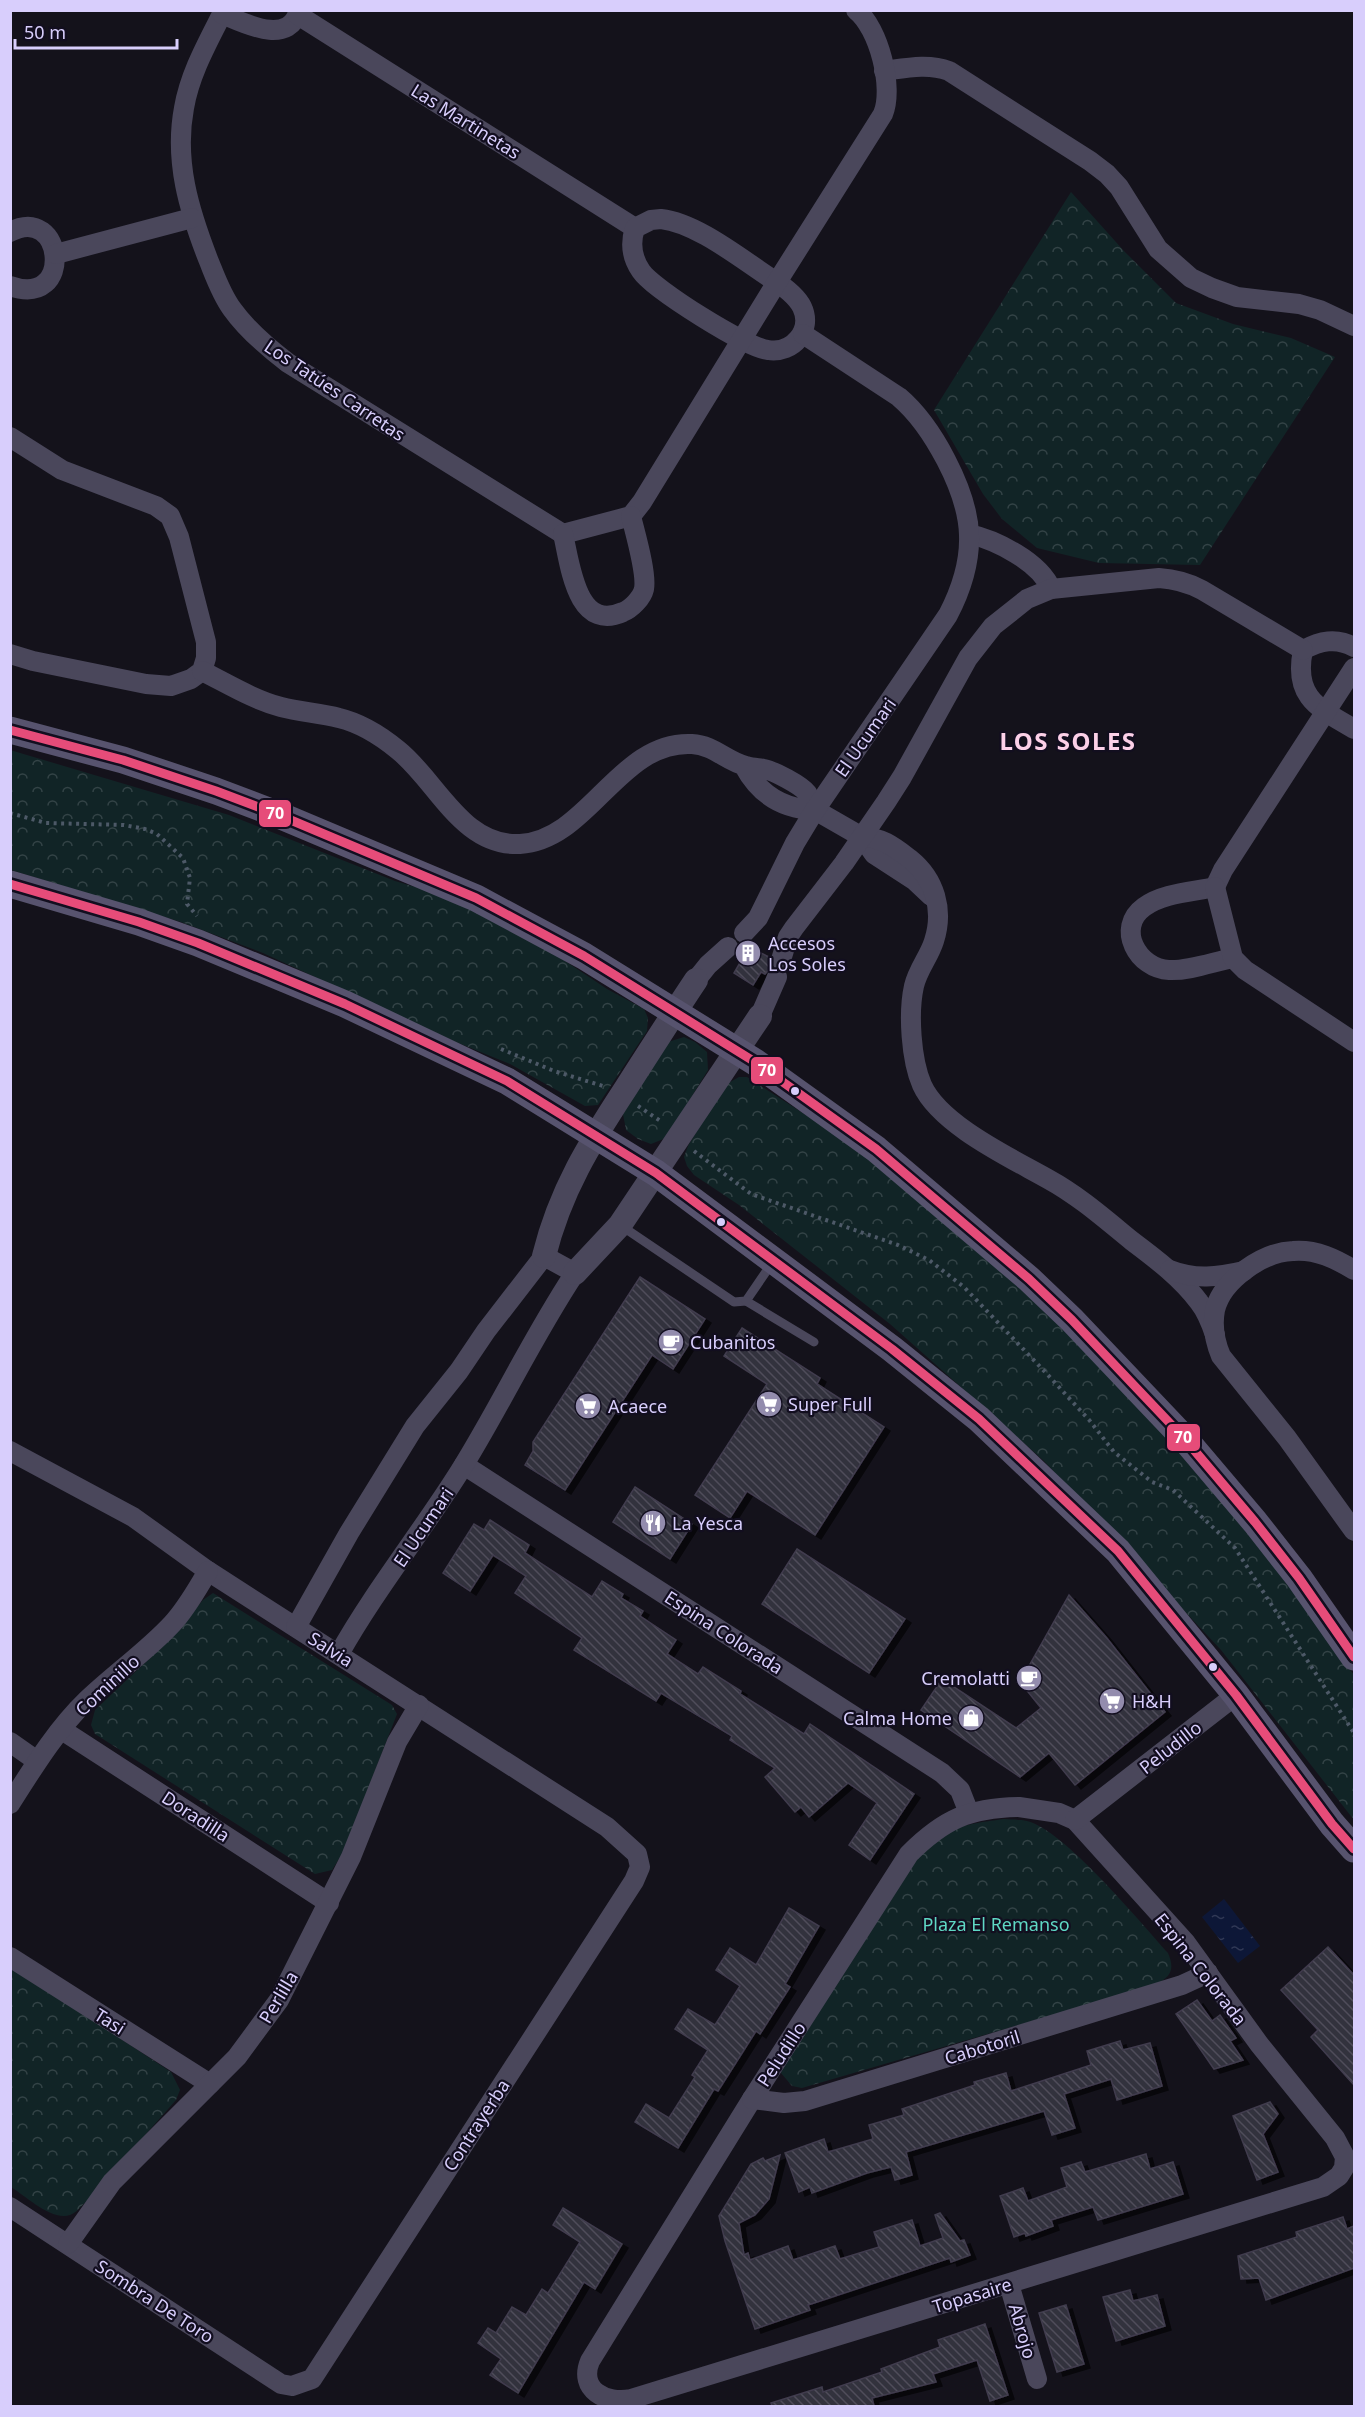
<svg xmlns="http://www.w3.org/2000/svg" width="1365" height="2417" viewBox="0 0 1365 2417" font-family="'Noto Sans',sans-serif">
  <defs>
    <pattern id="forest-crowns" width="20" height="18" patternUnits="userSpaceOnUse" patternTransform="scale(1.5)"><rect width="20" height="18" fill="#112426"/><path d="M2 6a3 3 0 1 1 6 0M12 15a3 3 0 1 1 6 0" fill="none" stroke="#334346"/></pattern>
    <pattern id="water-ripples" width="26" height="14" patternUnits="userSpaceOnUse" patternTransform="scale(1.5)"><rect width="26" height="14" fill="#0d1737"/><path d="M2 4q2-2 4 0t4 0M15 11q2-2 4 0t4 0" fill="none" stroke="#303855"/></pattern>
    <pattern id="building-back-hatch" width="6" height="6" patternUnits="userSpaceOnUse" patternTransform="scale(1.5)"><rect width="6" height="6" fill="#32303d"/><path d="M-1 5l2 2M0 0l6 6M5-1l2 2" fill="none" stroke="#4f4d5a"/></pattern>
    <filter id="shadow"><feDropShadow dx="6" dy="4" stdDeviation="0" flood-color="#0009"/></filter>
  </defs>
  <rect width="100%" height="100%" fill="#14121b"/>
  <g fill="url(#forest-crowns)">
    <path d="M 1071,192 L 1124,251 L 1176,303 L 1233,324 L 1291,338 L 1335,357 L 1200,565 L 1099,563 L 1037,548 L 1002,519 L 983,494 L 934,410 Z"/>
    <path d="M 10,750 L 229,815 L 395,881 L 459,900 L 520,931 L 607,989 L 644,1009 L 648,1018 L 647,1031 L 598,1105 L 585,1106 L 510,1064 L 456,1042 L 263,953 L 181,922 L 11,870 Z"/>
    <path d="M 684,1037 L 695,1042 L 707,1052 L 708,1070 L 666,1138 L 651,1144 L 638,1139 L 626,1130 L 623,1114 L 668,1042 Z"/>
    <path d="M 739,1077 L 747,1077 L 854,1146 L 954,1226 L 1092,1354 L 1248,1530 L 1354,1675 L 1354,1820 L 1221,1650 L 1044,1461 L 890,1324 L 739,1205 L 694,1175 L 687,1166 L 684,1157 L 688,1146 L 720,1092 L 725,1085 Z"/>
    <path d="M 213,1593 L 392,1705 L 397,1714 L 344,1851 L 332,1870 L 315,1874 L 95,1734 L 91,1725 L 95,1710 L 167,1642 L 203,1600 Z"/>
    <path d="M 1004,1819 C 1012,1820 1020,1819 1027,1821 C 1063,1829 1141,1923 1168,1953 C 1175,1970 1171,1976 1156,1985 L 802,2088 L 792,2086 L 781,2073 L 782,2064 L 919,1854 C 924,1849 930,1842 936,1838 C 955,1825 982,1822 1004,1819 Z"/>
    <path d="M 10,1966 L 171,2072 L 180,2090 L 176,2100 L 85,2203 C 80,2207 76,2213 70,2215 C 51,2221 26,2196 11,2187 Z"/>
  </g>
  <path fill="url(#water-ripples)" d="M 1224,1899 L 1260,1946 L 1238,1963 L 1202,1917 Z"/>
  <g fill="url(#building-back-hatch)" stroke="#413c4e" stroke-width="1.5" filter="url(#shadow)">
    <path d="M 751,943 L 755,950 L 769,957 L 771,967 L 765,974 L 761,972 L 753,985 L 734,973 L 741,961 L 736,956 L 740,950 L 739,944 Z"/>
    <path d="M 640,1277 L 705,1319 L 673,1369 L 652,1355 L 565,1490 L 525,1465 L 533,1451 L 533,1442 Z"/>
    <path d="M 742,1328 L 820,1378 L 817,1384 L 884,1427 L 815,1535 L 747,1491 L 730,1518 L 695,1495 L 767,1384 L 724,1356 Z"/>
    <path d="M 635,1487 L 692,1524 L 670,1559 L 613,1522 Z"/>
    <path d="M 490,1520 L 529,1545 L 525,1553 L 592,1597 L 602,1581 L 623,1594 L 621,1598 L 643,1611 L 640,1616 L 676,1640 L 667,1654 L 698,1674 L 703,1667 L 741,1691 L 740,1694 L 804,1734 L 810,1724 L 914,1794 L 870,1860 L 849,1845 L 877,1803 L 848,1783 L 809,1817 L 801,1807 L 795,1812 L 765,1777 L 775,1768 L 730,1740 L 732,1736 L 661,1693 L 656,1701 L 574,1650 L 582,1638 L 515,1593 L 526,1576 L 493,1555 L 470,1591 L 443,1573 L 474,1524 L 484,1530 Z"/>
    <path d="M 797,1549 L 905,1619 L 869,1673 L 762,1604 Z"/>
    <path d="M 1069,1595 L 1106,1637 L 1165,1712 L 1075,1785 L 1049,1753 L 1020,1777 L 921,1710 L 942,1679 L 1016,1728 L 1041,1708 L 1020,1682 Z"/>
    <path d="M 789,1908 L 819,1926 L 785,1984 L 790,1987 L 760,2034 L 756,2031 L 718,2091 L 714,2089 L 678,2148 L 635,2122 L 646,2104 L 669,2118 L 695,2077 L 692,2075 L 708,2050 L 675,2029 L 688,2009 L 715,2025 L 740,1986 L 716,1970 L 730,1948 L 756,1965 Z"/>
    <path d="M 1328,1947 L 1354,1975 L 1354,2085 L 1311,2037 L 1318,2030 L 1281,1990 Z"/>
    <path d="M 1197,2000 L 1212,2021 L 1220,2015 L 1236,2038 L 1230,2041 L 1243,2060 L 1214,2069 L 1176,2014 Z"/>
    <path d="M 1120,2041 L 1123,2050 L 1150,2043 L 1162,2086 L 1117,2100 L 1111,2079 L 1064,2094 L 1075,2128 L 1052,2135 L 1044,2111 L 906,2152 L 912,2175 L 895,2180 L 891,2167 L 867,2173 L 812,2193 L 810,2187 L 799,2192 L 785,2153 L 824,2139 L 828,2152 L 873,2139 L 869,2125 L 904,2115 L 902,2109 L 975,2085 L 974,2082 L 1006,2073 L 1011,2091 L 1091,2065 L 1087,2051 Z"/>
    <path d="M 1270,2102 L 1278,2114 L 1263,2134 L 1278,2172 L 1257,2180 L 1233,2116 Z"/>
    <path d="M 1146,2154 L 1150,2169 L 1173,2162 L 1183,2194 L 1098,2220 L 1093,2207 L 1051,2220 L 1053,2226 L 1026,2236 L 1025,2233 L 1014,2237 L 1000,2196 L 1023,2188 L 1028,2201 L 1067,2187 L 1061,2168 L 1081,2162 L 1085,2172 Z"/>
    <path d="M 780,2155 L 769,2199 L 755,2215 L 739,2223 L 744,2255 L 748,2253 L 750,2260 L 788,2246 L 793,2260 L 835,2246 L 840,2259 L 879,2247 L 874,2232 L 912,2220 L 920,2246 L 943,2238 L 935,2215 L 940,2213 L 960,2241 L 964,2240 L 970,2255 L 951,2262 L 950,2258 L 808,2305 L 810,2310 L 755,2329 L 725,2241 L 719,2216 L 751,2164 L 763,2158 L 765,2161 Z"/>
    <path d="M 563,2208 L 622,2244 L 595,2289 L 584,2282 L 518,2393 L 490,2375 L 501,2359 L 478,2343 L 488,2328 L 496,2333 L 512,2307 L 526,2315 L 542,2289 L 548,2293 L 580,2242 L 553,2225 Z"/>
    <path d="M 1343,2217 L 1347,2229 L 1354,2226 L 1354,2268 L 1266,2300 L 1259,2278 L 1241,2279 L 1238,2256 L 1297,2237 L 1296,2232 Z"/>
    <path d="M 1130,2290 L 1133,2301 L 1157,2295 L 1165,2326 L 1116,2341 L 1103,2297 Z"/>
    <path d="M 1066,2305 L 1084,2364 L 1057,2372 L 1039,2313 Z"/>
    <path d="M 985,2324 L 1008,2395 L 990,2401 L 977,2360 L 933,2374 L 936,2382 L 872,2398 L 874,2406 L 772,2406 L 771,2403 L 822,2387 L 823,2392 L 882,2372 L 881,2369 L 940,2347 L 938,2340 Z"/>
  </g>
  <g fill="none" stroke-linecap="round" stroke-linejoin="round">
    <g stroke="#4d5967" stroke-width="4" stroke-dasharray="3 4.5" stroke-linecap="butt">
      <path d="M 10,813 L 46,823 L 124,825 L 145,829 L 157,834 L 183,858 L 190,878 L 187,904 L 197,916"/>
      <path d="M 501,1049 L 554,1071 L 603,1086"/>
      <path d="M 638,1106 L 662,1122"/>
      <path d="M 694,1151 L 751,1194 L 898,1245 L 929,1260 L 964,1287 L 1047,1374 L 1090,1421 L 1114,1452 L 1152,1482 L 1173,1490 L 1235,1548 L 1354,1733"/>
    </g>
    <g stroke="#4a475b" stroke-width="9">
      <path d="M 620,1225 L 734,1302 L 746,1301 L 772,1263"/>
      <path d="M 746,1301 L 814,1342"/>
    </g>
    <g stroke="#4a475b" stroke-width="20">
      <path d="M 224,10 C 208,42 190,73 184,108 C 174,161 189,210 208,259 C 215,276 221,294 232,309 C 247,330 267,347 288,363 L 563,534"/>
      <path d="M 222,14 C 244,23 289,47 299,10"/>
      <path d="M 298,15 L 635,228"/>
      <path d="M 884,71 C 906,68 928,63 949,71 L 1090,161 L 1107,174 L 1119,187 L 1158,249 L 1191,278 L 1212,288 L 1237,297 L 1299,304 L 1320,310 L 1354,326"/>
      <path d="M 661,219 C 697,223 741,259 772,279 C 783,286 796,295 802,307 C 813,330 793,354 768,350 C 747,348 653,289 641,271 C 632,258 630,243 635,228 L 651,220 Z"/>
      <path d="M 10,232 C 64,203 75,309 10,286"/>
      <path d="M 56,254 L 192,218"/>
      <path d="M 10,437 L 62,470 L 156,506 L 170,516 L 179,537 L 206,642 L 206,658 L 202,671 L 191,679 L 171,686 L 146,684 L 33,661 L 10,654"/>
      <path d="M 563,534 L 631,516 L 642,502 L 777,282 L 883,114 C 894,88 879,28 856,10"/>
      <path d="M 563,534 C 570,563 576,633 623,612 C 631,609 642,598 644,589 C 647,573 635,533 631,516"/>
      <path d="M 969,534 C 996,540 1040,562 1051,589"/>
      <path d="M 1354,647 C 1336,637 1320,641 1303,650 C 1293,698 1319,708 1354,729"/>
      <path d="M 202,671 C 228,684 254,700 281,707 C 300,712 320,713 339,718 C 360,723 381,736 398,750 C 437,781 462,847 520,844 C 589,840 619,740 692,744 C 714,745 727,762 746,766 C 752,768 758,768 764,769 C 774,771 801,785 807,793 C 810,798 812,804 815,810 C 783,809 759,794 744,766"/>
      <path d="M 815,810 L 862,837 L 874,854 L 914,880 L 931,896"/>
      <path d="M 862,837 C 882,837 894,847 910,859 C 935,879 944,910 934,941 C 929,957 918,969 914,986 C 908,1013 911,1060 922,1085 C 940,1125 1011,1158 1048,1179 C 1079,1196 1105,1219 1132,1241 C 1156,1259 1181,1278 1199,1302 C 1207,1312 1211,1323 1215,1335"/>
      <path d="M 1215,887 L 1223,870 L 1354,668"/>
      <path d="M 1215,887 C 1192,892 1163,893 1144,907 C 1115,928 1138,969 1169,970 C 1189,971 1213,962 1233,958"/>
      <path d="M 1215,887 L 1233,958 L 1245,970 L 1354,1042"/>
      <path d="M 744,933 L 758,918 L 795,843 L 815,810 L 948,615 C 961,590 970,563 969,535 C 968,491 932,425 899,397 L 803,334"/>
      <path d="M 781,960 L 788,937 L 794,928 L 844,863 L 886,802 L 902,777 L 968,658 L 993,626 L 1027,599 L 1051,589 L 1159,578 C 1175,579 1187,582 1202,590 L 1303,650"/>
      <path d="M 696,980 L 708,965 L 728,947"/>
      <path d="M 760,1016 L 777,977"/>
      <path d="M 1170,1270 C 1195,1280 1218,1277 1244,1271"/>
      <path d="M 1354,1270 C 1336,1259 1316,1249 1293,1251 C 1263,1252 1222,1280 1215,1310 C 1212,1326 1215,1342 1221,1356 L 1287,1438 L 1354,1531"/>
      <path d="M 10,1451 L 133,1517 L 208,1571 L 607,1827 L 637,1854 L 640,1867 L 634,1881 L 312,2379 L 292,2386 L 281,2384 L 10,2207"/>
      <path d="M 464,1465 L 942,1773 L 960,1790 L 969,1813"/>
      <path d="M 296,1627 L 349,1533 L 415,1426 L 459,1371 L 486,1331 L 544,1256 L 575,1273 C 533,1336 500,1407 460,1471 C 421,1533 375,1590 339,1654"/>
      <path d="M 62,1730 L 329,1903"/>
      <path d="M 10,1742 L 37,1761"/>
      <path d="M 10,1804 C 33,1768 56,1730 87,1700 C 114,1674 146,1652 172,1624 C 187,1608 197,1589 208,1571"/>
      <path d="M 1019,1807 L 1059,1813 L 1075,1820 L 1186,1943 L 1259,2044 L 1335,2138 L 1345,2157 L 1344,2168 L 1339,2176 L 1323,2187 L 631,2399 C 606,2404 578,2390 590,2361 L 752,2099 L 909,1854 C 944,1819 969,1808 1019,1807 Z"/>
      <path d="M 1075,1820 L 1236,1695"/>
      <path d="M 10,1957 L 210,2084"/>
      <path d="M 752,2099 L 784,2103 L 805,2101 L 1182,1985 L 1208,1973"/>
      <path d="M 68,2244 L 112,2182 L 237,2057 L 279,2000 L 351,1857 L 397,1742 L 419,1705"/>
      <path d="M 1009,2284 L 1037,2379"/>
    </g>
    <g stroke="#4a475b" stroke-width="24">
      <path d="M 544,1256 C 560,1191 590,1143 626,1088 C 649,1052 672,1016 696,980"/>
      <path d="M 575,1273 L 620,1225 L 760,1016"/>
    </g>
    <g stroke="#57536e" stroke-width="27">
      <path d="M 10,730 L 123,760 L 216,791 L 274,813 L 476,898 L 584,956 L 755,1062 L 876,1149 L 1029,1279 L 1072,1320 L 1183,1437 L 1255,1522 L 1299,1578 L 1354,1657"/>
      <path d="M 10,884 L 139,922 L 198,943 L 345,1004 L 507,1081 L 656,1173 L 892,1349 L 979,1419 L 1118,1551 L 1236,1695 L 1332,1824 L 1354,1849"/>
    </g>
    <defs>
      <g id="bus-1">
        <path d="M 10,730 L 123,760 L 216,791 L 274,813 L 476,898 L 584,956 L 755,1062 L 876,1149 L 1029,1279 L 1072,1320 L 1183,1437 L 1255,1522 L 1299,1578 L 1354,1657"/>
        <path d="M 10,884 L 139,922 L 198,943 L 345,1004 L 507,1081 L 656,1173 L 892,1349 L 979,1419 L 1118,1551 L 1236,1695 L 1332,1824 L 1354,1849"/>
      </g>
    </defs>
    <use href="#bus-1" stroke="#120e1f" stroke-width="14"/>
    <use href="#bus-1" stroke="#e64c79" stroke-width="9"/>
  </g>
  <defs>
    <symbol id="building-disc" viewBox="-11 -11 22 22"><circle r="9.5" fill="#938cad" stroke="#120e1f"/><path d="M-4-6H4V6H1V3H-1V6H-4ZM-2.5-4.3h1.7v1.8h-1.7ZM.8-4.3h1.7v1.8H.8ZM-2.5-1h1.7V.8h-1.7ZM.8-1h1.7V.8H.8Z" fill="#fff"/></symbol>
    <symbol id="cafe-disc" viewBox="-11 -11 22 22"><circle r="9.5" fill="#938cad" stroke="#120e1f"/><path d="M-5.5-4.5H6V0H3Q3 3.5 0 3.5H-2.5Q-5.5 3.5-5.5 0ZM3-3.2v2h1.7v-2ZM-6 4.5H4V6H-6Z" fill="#fff"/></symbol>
    <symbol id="supermarket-disc" viewBox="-11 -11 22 22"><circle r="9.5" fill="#938cad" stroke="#120e1f"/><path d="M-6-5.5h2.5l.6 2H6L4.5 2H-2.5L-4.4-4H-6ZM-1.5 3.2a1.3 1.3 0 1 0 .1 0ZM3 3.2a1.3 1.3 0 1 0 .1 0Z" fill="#fff"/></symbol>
    <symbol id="restaurant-disc" viewBox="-11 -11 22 22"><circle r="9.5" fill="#938cad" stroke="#120e1f"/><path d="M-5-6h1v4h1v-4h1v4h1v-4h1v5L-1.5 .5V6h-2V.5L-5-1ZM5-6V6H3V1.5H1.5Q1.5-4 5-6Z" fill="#fff"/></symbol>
    <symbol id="shop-disc" viewBox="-11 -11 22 22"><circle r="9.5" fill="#938cad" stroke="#120e1f"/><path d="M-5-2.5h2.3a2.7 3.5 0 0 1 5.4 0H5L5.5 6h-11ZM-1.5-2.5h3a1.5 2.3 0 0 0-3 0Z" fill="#fff"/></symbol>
  </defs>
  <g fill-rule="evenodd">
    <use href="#building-disc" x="733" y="938" width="30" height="30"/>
    <use href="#cafe-disc" x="656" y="1327" width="30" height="30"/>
    <use href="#supermarket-disc" x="754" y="1389" width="30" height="30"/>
    <use href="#supermarket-disc" x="573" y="1391" width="30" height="30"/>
    <use href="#restaurant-disc" x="638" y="1508" width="30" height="30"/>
    <use href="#cafe-disc" x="1014" y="1663" width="30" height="30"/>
    <use href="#supermarket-disc" x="1097" y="1686" width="30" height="30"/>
    <use href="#shop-disc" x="956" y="1703" width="30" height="30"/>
  </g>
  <g fill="#d8cefc" stroke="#120e1f" stroke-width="2">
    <circle cx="795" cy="1091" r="5"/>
    <circle cx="721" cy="1222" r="5"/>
    <circle cx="1213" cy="1667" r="5"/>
  </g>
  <g text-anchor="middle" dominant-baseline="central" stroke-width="4.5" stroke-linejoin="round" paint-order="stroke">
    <g font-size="18" fill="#d8cefc" stroke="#120e1f">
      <text transform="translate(466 121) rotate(32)">Las Martinetas</text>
      <text transform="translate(335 390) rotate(34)">Los Tatúes Carretas</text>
      <text transform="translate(865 737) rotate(-55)">El Ucumari</text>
      <text transform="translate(423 1527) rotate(-56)">El Ucumari</text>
      <text transform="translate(724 1632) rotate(33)">Espina Colorada</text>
      <text transform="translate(331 1649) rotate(32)">Salvia</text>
      <text transform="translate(107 1685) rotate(-43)">Cominillo</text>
      <text transform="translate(1170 1747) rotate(-38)">Peludillo</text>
      <text transform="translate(196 1816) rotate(33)">Doradilla</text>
      <text transform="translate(1201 1969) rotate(52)">Espina Colorada</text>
      <text transform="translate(278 1997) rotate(-59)">Perlilla</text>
      <text transform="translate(110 2021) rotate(32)">Tasi</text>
      <text transform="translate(982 2047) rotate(-17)">Cabotoril</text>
      <text transform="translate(781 2054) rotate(-57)">Peludillo</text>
      <text transform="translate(476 2125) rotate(-57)">Contrayerba</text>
      <text transform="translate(972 2295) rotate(-17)">Topasaire</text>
      <text transform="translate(155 2301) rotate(33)">Sombra De Toro</text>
      <text transform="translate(1023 2331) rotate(74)">Abrojo</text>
    </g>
    <g font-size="18" fill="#d8cefc" stroke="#120e1f" text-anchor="start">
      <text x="768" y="943">Accesos<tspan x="768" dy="21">Los Soles</tspan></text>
      <text x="690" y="1342">Cubanitos</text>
      <text x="788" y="1404">Super Full</text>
      <text x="608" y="1406">Acaece</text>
      <text x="672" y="1523">La Yesca</text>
      <text x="1010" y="1678" text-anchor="end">Cremolatti</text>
      <text x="1132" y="1701">H&amp;H</text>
      <text x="952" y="1718" text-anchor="end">Calma Home</text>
    </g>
    <g font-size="18" fill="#5fd8c4" stroke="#120e1f">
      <text x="996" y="1924">Plaza El Remanso</text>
    </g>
    <g font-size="24" font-weight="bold" letter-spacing="1.5" fill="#fcd0e8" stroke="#120e1f">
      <text x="1068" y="740">LOS SOLES</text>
    </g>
  </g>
  <g stroke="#120e1f" stroke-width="2">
    <rect x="258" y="799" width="34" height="29" rx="6" fill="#e64c79"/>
    <rect x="750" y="1056" width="34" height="29" rx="6" fill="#e64c79"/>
    <rect x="1166" y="1423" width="35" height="29" rx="6" fill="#e64c79"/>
  </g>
  <g font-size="16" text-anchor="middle" font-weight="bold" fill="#fff">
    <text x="275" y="819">70</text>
    <text x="767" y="1076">70</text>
    <text x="1183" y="1443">70</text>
  </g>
  <rect width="1365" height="2417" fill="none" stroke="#d8cefc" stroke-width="24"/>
  <path d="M15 39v9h162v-9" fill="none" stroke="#d8cefc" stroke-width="3"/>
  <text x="24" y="39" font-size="18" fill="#d8cefc" stroke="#120e1f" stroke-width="4.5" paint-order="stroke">50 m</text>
</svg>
